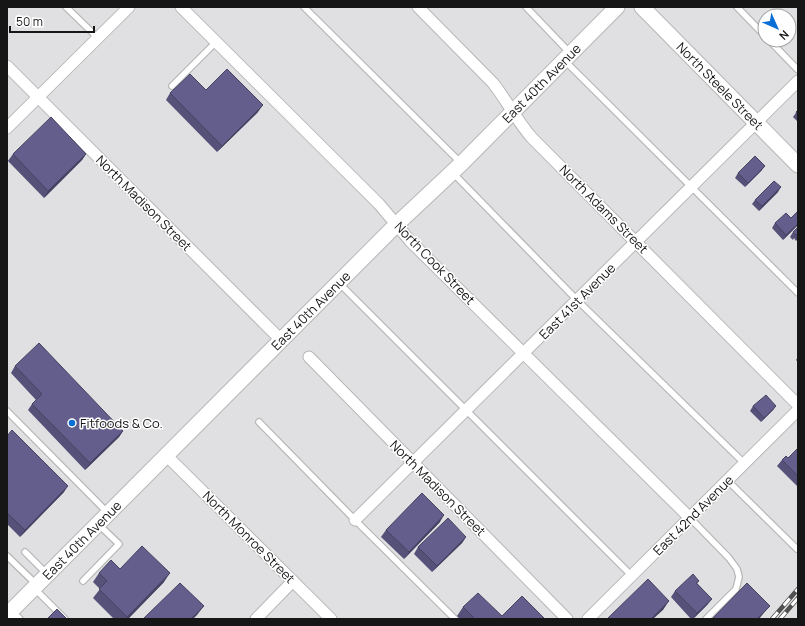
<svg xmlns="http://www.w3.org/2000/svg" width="805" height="626" viewBox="0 0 805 626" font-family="Manrope,sans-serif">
  <rect width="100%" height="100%" fill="#e0e0e2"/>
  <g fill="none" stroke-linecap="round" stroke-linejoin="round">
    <defs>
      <g id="lane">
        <path d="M 66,7 L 98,38"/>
        <path d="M 304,7 L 461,163"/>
        <path d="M 526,7 L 570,53"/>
        <path d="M 737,7 L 765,36"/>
        <path d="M 769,40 L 798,70"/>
        <path d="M 565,61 L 798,293"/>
        <path d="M 172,86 L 216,42"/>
        <path d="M 452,172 L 577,300 L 744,463"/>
        <path d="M 339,283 L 632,576"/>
        <path d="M 7,411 L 108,513"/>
        <path d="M 259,422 L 355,520 L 455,619"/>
        <path d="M 727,480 L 797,549"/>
        <path d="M 690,518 L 729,558 L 737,569 L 739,577 L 736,589 L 706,619"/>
        <path d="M 25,552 L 47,574"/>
        <path d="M 7,556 L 37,585"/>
        <path d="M 83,581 L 119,544 L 98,524"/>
        <path d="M 34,588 L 65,619"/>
        <path d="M 12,611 L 20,619"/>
      </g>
      <g id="street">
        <path d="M 181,7 L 379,204 L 411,242 L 690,518"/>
        <path d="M 418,7 L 493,83 C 507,101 517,121 532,138 L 798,405"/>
        <path d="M 7,66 L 281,340"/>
        <path d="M 7,128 L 129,7"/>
        <path d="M 309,357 L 567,619"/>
        <path d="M 166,455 L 331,619"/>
        <path d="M 355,520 L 798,81"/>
        <path d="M 256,619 L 293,581"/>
        <path d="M 588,619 L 798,410"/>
      </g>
      <g id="secondary">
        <path id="s1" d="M 642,7 L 798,165"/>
        <path id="s2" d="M 7,615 L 397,224 L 462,163 L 617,7"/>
      </g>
    </defs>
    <use href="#lane" stroke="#b7b7b8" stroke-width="8"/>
    <use href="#street" stroke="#b7b7b8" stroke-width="13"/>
    <use href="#secondary" stroke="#b7b7b8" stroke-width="17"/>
    <use href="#lane" stroke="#fff" stroke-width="5.5"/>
    <use href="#street" stroke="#fff" stroke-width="11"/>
    <use href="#secondary" stroke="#fff" stroke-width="15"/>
    <defs>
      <g id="rail">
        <path d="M 772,619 L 798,589"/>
        <path d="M 780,619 L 798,598"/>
      </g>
    </defs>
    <use href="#rail" stroke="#505050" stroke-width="4.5"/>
    <use href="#rail" stroke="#fff" stroke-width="3" stroke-dasharray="9" stroke-linecap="butt"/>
  </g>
  <g fill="#555178">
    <path d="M 206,90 L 258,112 L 217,152 L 166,100 L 170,93 Z"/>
    <path d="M 798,110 L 798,122 L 793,117 Z"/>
    <path d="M 13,154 L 86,154 L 82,160 L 44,198 L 8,161 Z"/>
    <path d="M 762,170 L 745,187 L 735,178 L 738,173 Z"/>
    <path d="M 778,192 L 759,211 L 752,204 L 755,200 Z"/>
    <path d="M 775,223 L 798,225 L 783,240 L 772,228 Z"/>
    <path d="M 798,227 L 798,239 L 796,241 L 794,238 L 793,240 L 790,237 L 793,232 Z"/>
    <path d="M 798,357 L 798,362 L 796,360 Z"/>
    <path d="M 15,366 L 123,431 L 119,437 L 85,470 L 28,410 L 32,404 L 36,400 L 11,373 Z"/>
    <path d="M 753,406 L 776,406 L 773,410 L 761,422 L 750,411 Z"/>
    <path d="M 7,436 L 64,492 L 20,537 L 7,524 Z"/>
    <path d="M 798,448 L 798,487 L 777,466 L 782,460 L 788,458 Z"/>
    <path d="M 440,522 L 404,559 L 381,537 L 386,530 Z"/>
    <path d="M 466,537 L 462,543 L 432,572 L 414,554 L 418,547 Z"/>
    <path d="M 120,569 L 164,582 L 128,619 L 114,619 L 93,598 L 100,589 L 93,582 L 99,573 Z"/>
    <path d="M 699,581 L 697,583 L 712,599 L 707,605 L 693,619 L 691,619 L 671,597 L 675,591 Z"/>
    <path d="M 463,607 L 502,616 L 545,619 L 460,619 L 457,616 Z"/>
  </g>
  <g fill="#454262">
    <path d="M 263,105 L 258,112 L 217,152 L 222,146 Z"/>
    <path d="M 86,154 L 82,160 L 44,198 L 48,191 Z"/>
    <path d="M 765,166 L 762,170 L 745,187 L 748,183 Z"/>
    <path d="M 781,187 L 778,192 L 759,211 L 762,206 Z"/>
    <path d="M 798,224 L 798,225 L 783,240 L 786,235 Z"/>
    <path d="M 776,406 L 773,410 L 761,422 L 764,418 Z"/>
    <path d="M 123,431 L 119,437 L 85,470 L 90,463 Z"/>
    <path d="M 68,486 L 64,492 L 20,537 L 25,530 Z"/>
    <path d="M 444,515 L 440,522 L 404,559 L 409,552 Z"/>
    <path d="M 466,537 L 462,543 L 432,572 L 437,566 Z"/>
    <path d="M 170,573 L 164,582 L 128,619 L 126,619 Z"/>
    <path d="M 712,599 L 707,605 L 693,619 L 697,613 Z"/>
    <path d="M 669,601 L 663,610 L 653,619 L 651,619 Z"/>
    <path d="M 204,606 L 197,615 L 193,619 L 191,619 Z"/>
    <path d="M 770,606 L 763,614 L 759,619 L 757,619 Z"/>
  </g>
  <g fill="#635e8c" stroke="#454262">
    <path d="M 227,69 L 263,105 L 222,146 L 170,93 L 190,74 L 206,90 Z"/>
    <path d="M 798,110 L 798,115 L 796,112 Z"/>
    <path d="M 51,117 L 86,154 L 48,191 L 13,154 Z"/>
    <path d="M 755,156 L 765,166 L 748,183 L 738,173 Z"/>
    <path d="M 774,181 L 781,187 L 762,206 L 755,200 Z"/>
    <path d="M 798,211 L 798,224 L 786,235 L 775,223 L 786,213 L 791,218 Z"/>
    <path d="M 798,227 L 798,234 L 797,234 L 796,235 L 793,232 Z"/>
    <path d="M 39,343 L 123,431 L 90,463 L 32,404 L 42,394 L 15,366 Z"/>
    <path d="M 766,395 L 776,406 L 764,418 L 753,406 Z"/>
    <path d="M 12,430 L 68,486 L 25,530 L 7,513 L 7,436 Z"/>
    <path d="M 798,448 L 798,476 L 782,460 L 786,456 L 788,458 Z"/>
    <path d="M 422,493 L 444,515 L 409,552 L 386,530 Z"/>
    <path d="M 448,518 L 466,537 L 437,566 L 418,547 Z"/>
    <path d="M 142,546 L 170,573 L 127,617 L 99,589 L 107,581 L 99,573 L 111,560 L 120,569 Z"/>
    <path d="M 693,574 L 699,581 L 696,583 L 712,599 L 697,613 L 675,591 Z"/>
    <path d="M 648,579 L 669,601 L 651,619 L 607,619 Z"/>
    <path d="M 180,583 L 204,606 L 191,619 L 143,619 Z"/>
    <path d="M 747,583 L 770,606 L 757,619 L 712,619 Z"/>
    <path d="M 478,593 L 502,616 L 522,596 L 545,619 L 475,619 L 463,607 Z"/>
    <path d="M 57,609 L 67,619 L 47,619 Z"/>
  </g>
  <circle fill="#096ed6" stroke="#fff" stroke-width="1.5" cx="72" cy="423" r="4"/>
  <g text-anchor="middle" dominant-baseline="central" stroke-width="3" stroke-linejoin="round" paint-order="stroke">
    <g font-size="13" fill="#161616" stroke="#fff">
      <text stroke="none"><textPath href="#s2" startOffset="754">East 40th Avenue</textPath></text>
      <text stroke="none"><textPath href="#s1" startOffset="111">North Steele Street</textPath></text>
      <text transform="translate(144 203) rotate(45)">North Madison Street</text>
      <text transform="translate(604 209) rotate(45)">North Adams Street</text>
      <text transform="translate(435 263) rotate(46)">North Cook Street</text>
      <text transform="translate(577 301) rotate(-45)">East 41st Avenue</text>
      <text stroke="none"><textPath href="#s2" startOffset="430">East 40th Avenue</textPath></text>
      <text transform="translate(438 488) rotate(45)">North Madison Street</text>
      <text transform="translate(693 515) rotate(-45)">East 42nd Avenue</text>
      <text transform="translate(249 537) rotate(45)">North Monroe Street</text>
      <text stroke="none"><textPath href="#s2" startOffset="106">East 40th Avenue</textPath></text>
    </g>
    <g font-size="13" fill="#161616" stroke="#fff" text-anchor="start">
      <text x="80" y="423">Fitfoods &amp; Co.</text>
    </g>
  </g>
  <rect width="805" height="626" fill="none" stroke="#161616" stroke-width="16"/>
  <g transform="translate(777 28) rotate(135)"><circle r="19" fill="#ffffff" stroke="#a2a2a2"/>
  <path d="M0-3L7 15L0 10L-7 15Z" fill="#096ed6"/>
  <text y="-6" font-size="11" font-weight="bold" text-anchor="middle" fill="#161616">N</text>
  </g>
  <path d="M10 26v6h84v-6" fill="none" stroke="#161616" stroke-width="2"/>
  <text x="16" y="26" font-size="12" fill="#161616" stroke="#ffffff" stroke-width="3" paint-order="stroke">50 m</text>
</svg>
